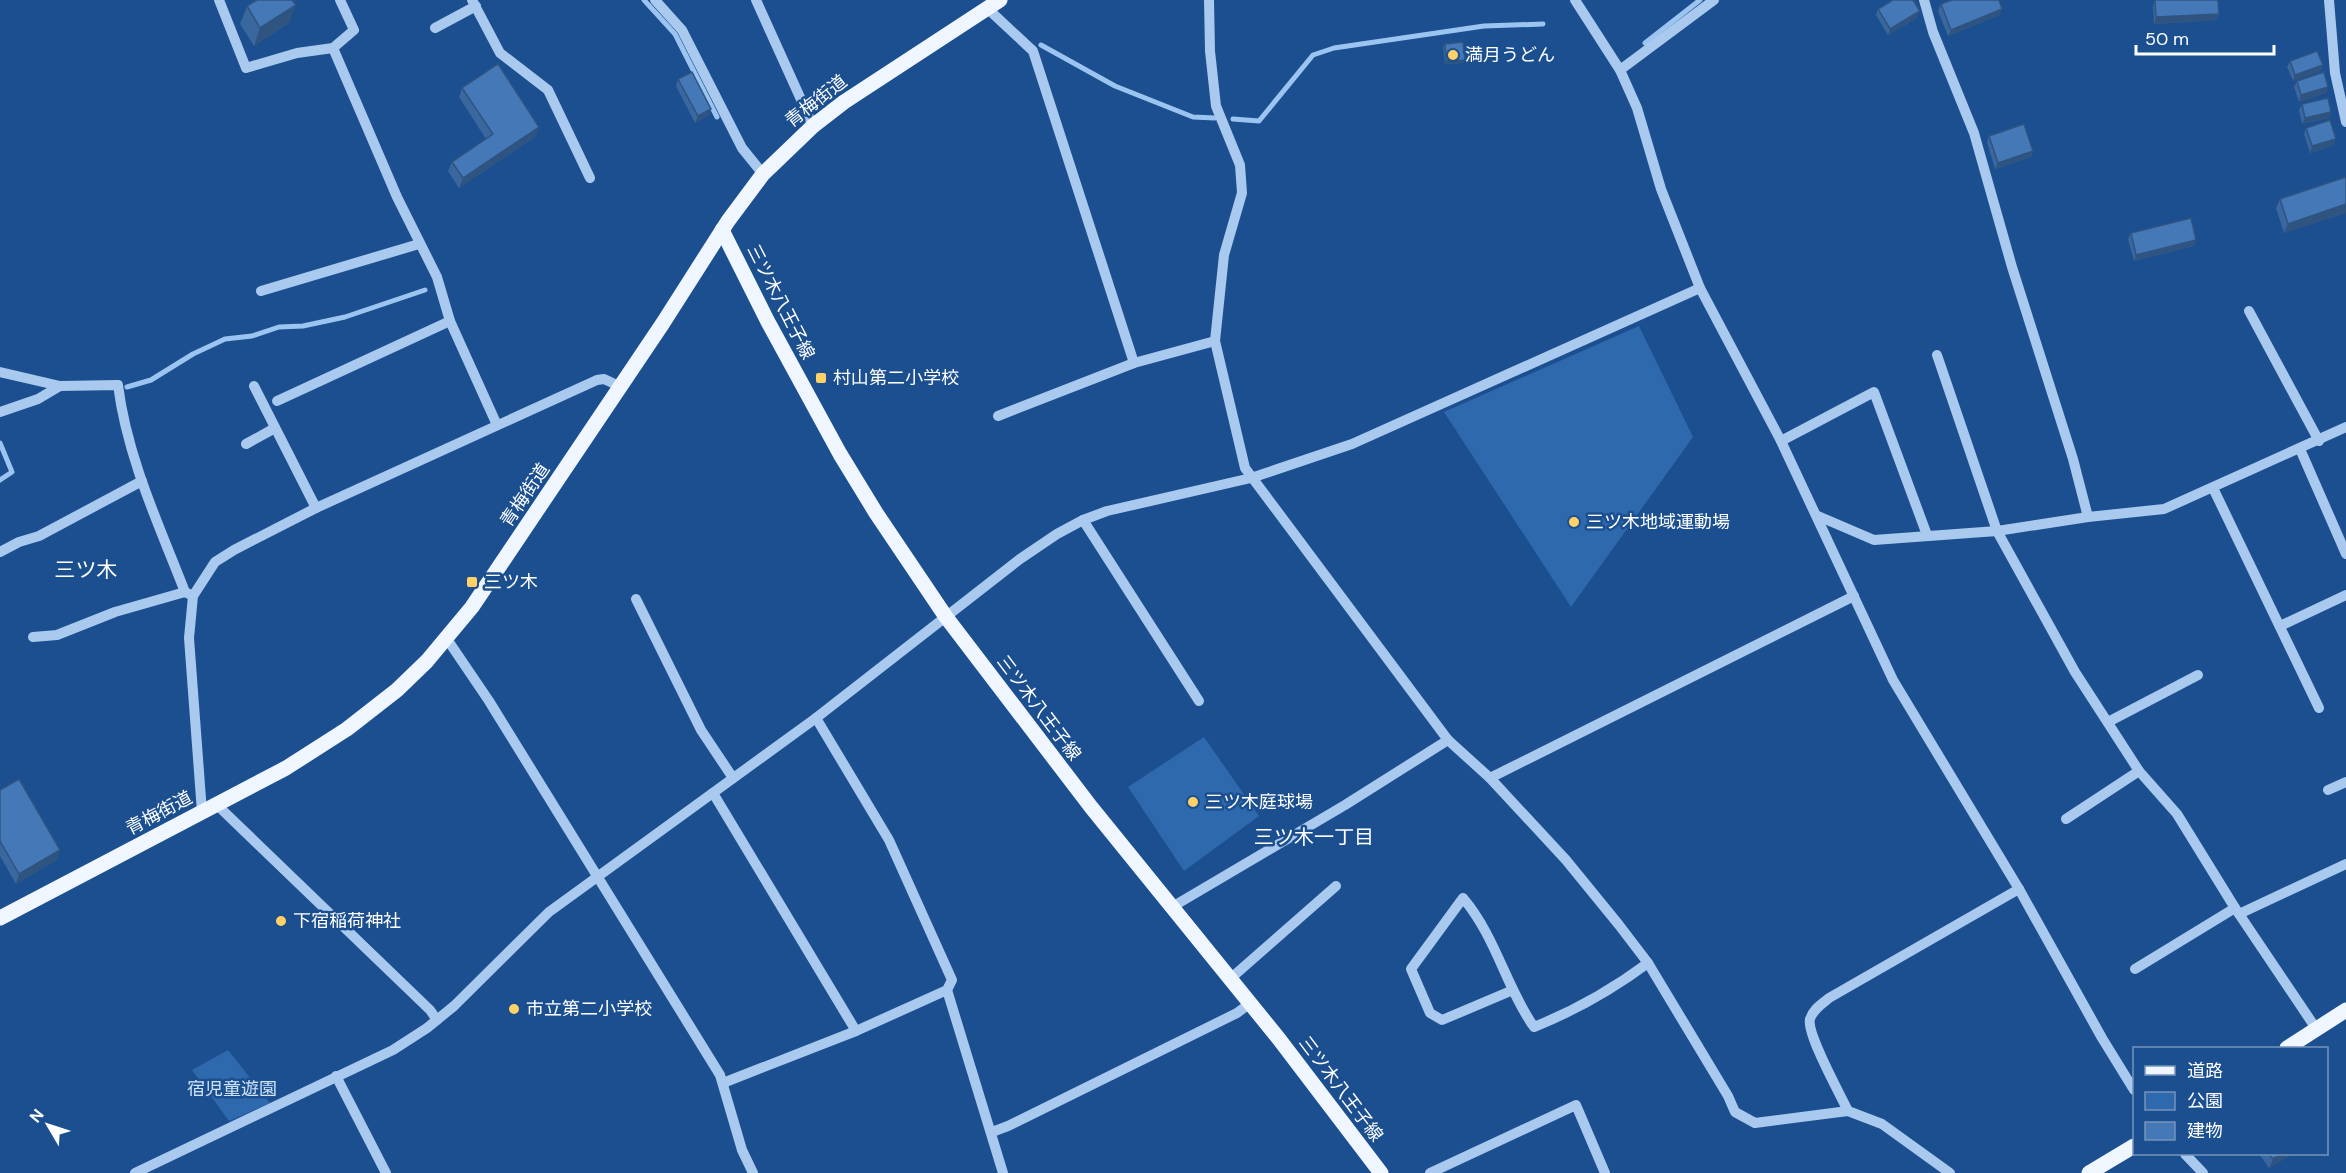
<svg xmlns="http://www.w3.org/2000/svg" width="2346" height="1173" viewBox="0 0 2346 1173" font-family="'DM Sans','Noto Sans JP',sans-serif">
  <rect width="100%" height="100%" fill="#1b4f8f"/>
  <g fill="#2e69ad">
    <path d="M 1639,326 L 1693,437 L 1571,607 L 1444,412 Z"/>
    <path d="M 1204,737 L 1259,816 L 1184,871 L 1128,787 Z"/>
    <path d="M 228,1050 L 270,1103 L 229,1121 L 192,1070 Z"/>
  </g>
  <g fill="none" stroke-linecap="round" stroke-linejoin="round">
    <g stroke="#9cc4f0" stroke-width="5">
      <path d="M 644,0 L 675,34 L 717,117"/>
      <path d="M 1645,43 L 1700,0"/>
      <path d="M 1041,45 L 1115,86 L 1193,117 L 1215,118"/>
      <path d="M 1233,119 L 1259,121 L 1313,55 L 1334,48 L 1484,26 L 1543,24"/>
      <path d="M 127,387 L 151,380 L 193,354 L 225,339 L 252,336 L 279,327 L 303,326 L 345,317 L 425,290"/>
      <path d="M 0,443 L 12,472 L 0,480"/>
    </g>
    <g stroke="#a9c9ee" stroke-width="10">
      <path d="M 219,0 L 246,68 L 297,53 L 333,48 L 354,30 L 340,0"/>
      <path d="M 472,0 L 500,53 L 548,90 L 590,178"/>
      <path d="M 655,0 L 682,30 L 742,148 L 763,174"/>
      <path d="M 756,0 L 813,126"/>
      <path d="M 1209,0 L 1210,51 L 1216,106 L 1240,165 L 1242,193 L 1224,255 L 1215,341 L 1245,468 L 1448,740 L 1490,778 L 1566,860 L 1619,925 L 1648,963 L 1728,1096 L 1735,1112 L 1755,1123 L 1848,1111 L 1882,1124 L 1950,1173"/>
      <path d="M 1575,0 L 1620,70 L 1637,108 L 1661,189 L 1700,288 L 1781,441 L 1893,680 L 2019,889 L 2102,1038 L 2134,1090"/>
      <path d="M 1924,0 L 1933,32 L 1974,133 L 2012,267 L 2073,459 L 2088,517"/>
      <path d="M 2329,0 L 2335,73 L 2346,122"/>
      <path d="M 987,8 L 1033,51 L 1134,363"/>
      <path d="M 435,28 L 476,6"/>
      <path d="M 333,48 L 397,197 L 437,277 L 450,321 L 497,425"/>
      <path d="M 1620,70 L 1714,0"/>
      <path d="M 261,291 L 419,244"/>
      <path d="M 2249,311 L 2319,441"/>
      <path d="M 1937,355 L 1997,531 L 2075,672 L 2139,771 L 2177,814 L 2235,908 L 2317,1030"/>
      <path d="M 0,372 L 60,386 L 118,385 C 127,457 159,525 185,592 L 193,596"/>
      <path d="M 254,386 L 316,508"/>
      <path d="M 277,401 L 450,321"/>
      <path d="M 0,412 L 38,399 L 60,386"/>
      <path d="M 998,416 L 1134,363 L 1215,341"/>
      <path d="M 1781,441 L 1874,392 L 1927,535"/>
      <path d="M 246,444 L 275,428"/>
      <path d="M 2300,449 L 2346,554"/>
      <path d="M 2213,488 L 2319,708"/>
      <path d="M 1818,516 L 1874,540 L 1997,531 L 2088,517 L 2164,509 L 2346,427"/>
      <path d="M 1083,520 L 1199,701"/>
      <path d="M 0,552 L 19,542 L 39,536 L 142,481"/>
      <path d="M 636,599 L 701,730 L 733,778"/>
      <path d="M 2280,626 L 2346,595"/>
      <path d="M 33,637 L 57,635 L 115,612 L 185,592"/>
      <path d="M 447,639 L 489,701 L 720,1075 L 742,1150 L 753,1173"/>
      <path d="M 2108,722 L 2198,675"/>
      <path d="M 1490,778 L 1854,596"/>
      <path d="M 2328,790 L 2346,782"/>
      <path d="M 713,793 L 856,1031"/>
      <path d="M 216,804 L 430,1010 L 437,1020"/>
      <path d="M 202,812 L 189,638 L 193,596 L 215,562 L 234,550 L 316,508 L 597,380 L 604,379 L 621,387"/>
      <path d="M 2066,819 L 2139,771"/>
      <path d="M 1172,907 L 1345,805 L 1448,740"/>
      <path d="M 2239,914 L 2346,864"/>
      <path d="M 2135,969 L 2235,908"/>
      <path d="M 1230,979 L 1336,886"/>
      <path d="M 947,990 L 1003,1173"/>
      <path d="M 1513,990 L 1442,1020 L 1430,1013 L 1411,969 L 1463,898 C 1496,937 1506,987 1534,1027 C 1574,1011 1613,989 1648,963"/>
      <path d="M 336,1076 L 386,1173"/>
      <path d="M 723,1083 L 856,1031 L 947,990 L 952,980 L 889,840 L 816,718"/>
      <path d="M 1848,1111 C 1840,1094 1806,1033 1810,1019 C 1813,1009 1822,1004 1829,998 L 2019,889"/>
      <path d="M 992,1132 L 1008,1126 L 1237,1013 L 1249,1004"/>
      <path d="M 2185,1154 L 2203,1173"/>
      <path d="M 135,1173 L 393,1050 L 427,1028 L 454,1006 L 549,912 L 816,718 L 1020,559 L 1057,534 L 1083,520 L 1107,511 L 1251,478 L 1352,444 L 1700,288"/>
      <path d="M 1430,1173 L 1576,1105 L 1605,1173"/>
    </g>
    <g stroke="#f0f6ff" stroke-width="15">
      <path d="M 722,230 L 767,320 L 840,454 L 876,513 L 946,617 L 1091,807 L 1279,1039 L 1381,1173"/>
      <path d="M 0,918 L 286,768 L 347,729 L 397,690 L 427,661 L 472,607 L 663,323 L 728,221 L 763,174 L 813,126 L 844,102 L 1000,0"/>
      <path d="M 2287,1048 L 2346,1010"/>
      <path d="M 2089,1173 L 2134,1146"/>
    </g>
  </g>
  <g fill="#3a679d">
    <path d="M 2155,0 L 2219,14 L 2216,20 L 2154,24 L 2153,6 Z"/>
    <path d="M 1941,4 L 2000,15 L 1948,36 L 1938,11 Z"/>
    <path d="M 247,6 L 289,23 L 254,46 L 240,24 Z"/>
    <path d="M 1878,9 L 1917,18 L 1888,35 L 1876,15 Z"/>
    <path d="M 1445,44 L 1465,60 L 1463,63 L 1445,64 L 1443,47 Z"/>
    <path d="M 2290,61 L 2323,65 L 2320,71 L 2293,81 L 2287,67 Z"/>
    <path d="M 678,79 L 709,115 L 695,123 L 676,86 Z"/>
    <path d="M 2297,81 L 2328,87 L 2326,93 L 2299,102 L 2294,87 Z"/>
    <path d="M 462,88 L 536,136 L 459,188 L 448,171 L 452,162 L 486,139 L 459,97 Z"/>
    <path d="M 2302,104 L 2331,112 L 2329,118 L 2302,124 L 2299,110 Z"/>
    <path d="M 2306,128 L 2334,145 L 2310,153 L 2304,134 Z"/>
    <path d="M 1989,136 L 2033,151 L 2031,157 L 1995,169 L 1987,142 Z"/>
    <path d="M 2346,177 L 2346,213 L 2284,233 L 2276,208 L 2280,199 Z"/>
    <path d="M 2131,233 L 2196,240 L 2194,246 L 2134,261 L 2128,239 Z"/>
    <path d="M 0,790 L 60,850 L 56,860 L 16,884 L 0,856 Z"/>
    <path d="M 2259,1154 L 2292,1154 L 2269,1168 Z"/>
  </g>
  <g fill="#305480">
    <path d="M 296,5 L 289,23 L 254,46 L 260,28 Z"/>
    <path d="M 2002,9 L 2000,15 L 1948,36 L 1951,30 Z"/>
    <path d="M 1920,11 L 1917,18 L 1888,35 L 1890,29 Z"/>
    <path d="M 2219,14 L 2216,20 L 2154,24 L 2156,17 Z"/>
    <path d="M 1465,60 L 1463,63 L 1445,64 L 1446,61 Z"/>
    <path d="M 2323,65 L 2320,71 L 2293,81 L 2295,75 Z"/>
    <path d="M 2328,87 L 2326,93 L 2299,102 L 2301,95 Z"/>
    <path d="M 711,109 L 709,115 L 695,123 L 698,116 Z"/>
    <path d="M 2331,112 L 2329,118 L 2302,124 L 2305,118 Z"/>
    <path d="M 539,127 L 536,136 L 459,188 L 463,178 Z"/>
    <path d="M 2336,139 L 2334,145 L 2310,153 L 2312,146 Z"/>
    <path d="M 2033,151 L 2031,157 L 1995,169 L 1998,163 Z"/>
    <path d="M 2346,204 L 2346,213 L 2284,233 L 2288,224 Z"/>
    <path d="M 2196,240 L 2194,246 L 2134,261 L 2136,255 Z"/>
    <path d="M 60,850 L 56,860 L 16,884 L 19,874 Z"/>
    <path d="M 2281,1154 L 2292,1154 L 2269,1168 L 2273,1159 Z"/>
  </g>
  <g fill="#4478b7" stroke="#305480" stroke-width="1.5">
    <path d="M 257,0 L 292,0 L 296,5 L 260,28 L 247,6 Z"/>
    <path d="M 1893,0 L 1913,0 L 1920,11 L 1890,29 L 1878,9 Z"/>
    <path d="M 1952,0 L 1999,0 L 2002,9 L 1951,30 L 1941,4 Z"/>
    <path d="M 2155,0 L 2218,0 L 2219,14 L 2156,17 Z"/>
    <path d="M 1463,42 L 1465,60 L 1446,61 L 1445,44 Z"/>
    <path d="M 2317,51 L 2323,65 L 2295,75 L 2290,61 Z"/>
    <path d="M 498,64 L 539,127 L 463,178 L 452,162 L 493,134 L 462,88 Z"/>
    <path d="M 692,72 L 711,109 L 698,116 L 678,79 Z"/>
    <path d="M 2324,72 L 2328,87 L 2301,95 L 2297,81 Z"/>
    <path d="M 2328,98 L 2331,112 L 2305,118 L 2302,104 Z"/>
    <path d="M 2330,120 L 2336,139 L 2312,146 L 2306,128 Z"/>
    <path d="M 2024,124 L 2033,151 L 1998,163 L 1989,136 Z"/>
    <path d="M 2346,177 L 2346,204 L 2288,224 L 2280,199 Z"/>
    <path d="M 2191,218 L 2196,240 L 2136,255 L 2131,233 Z"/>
    <path d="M 19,779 L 60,850 L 19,874 L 0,841 L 0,790 Z"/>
    <path d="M 2269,1154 L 2281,1154 L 2273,1159 Z"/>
  </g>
  <g fill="#ffd166" stroke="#1b4f8f" stroke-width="2">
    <circle cx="1453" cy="55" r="6"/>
    <rect x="815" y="372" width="12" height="12" rx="3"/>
    <circle cx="1574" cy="522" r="6"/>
    <rect x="466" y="576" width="12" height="12" rx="3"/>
    <circle cx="1193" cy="802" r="6"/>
    <circle cx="281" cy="921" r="6"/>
    <circle cx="514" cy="1009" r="6"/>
  </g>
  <g text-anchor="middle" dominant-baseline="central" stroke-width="5" stroke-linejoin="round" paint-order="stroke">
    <g font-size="18" fill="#fff" stroke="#1b4f8f" text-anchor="start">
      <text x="1465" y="55">満月うどん</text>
      <text x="833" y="378">村山第二小学校</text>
      <text x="1586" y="522">三ツ木地域運動場</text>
      <text x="484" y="582">三ツ木</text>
      <text x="1205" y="802">三ツ木庭球場</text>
      <text x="293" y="921">下宿稲荷神社</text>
      <text x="526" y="1009">市立第二小学校</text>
    </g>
    <g font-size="18" fill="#fff" stroke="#1b4f8f">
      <text transform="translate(816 101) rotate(-38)">青梅街道</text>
      <text transform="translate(781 302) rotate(63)">三ツ木八王子線</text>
      <text transform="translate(525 495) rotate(-56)">青梅街道</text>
      <text transform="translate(1039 708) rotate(53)">三ツ木八王子線</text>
      <text transform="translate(159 813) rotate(-28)">青梅街道</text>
      <text transform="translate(1341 1089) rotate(53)">三ツ木八王子線</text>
    </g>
    <g font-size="18" fill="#cfe3fa" stroke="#1b4f8f">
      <text x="232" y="1089">宿児童遊園</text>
    </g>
    <g font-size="20" fill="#fff" stroke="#1b4f8f">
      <text x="1314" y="837">三ツ木一丁目</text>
    </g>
    <g font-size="21" fill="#fff" stroke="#1b4f8f">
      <text x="86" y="570">三ツ木</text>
    </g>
  </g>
  <rect x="2133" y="1047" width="195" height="108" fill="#1b4f8f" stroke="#7695bc" stroke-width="1.5"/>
  <rect x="2145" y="1066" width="30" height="9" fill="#f0f6ff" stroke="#7695bc" stroke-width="1.5"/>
  <text x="2187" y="1077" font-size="18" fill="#ffffff">道路</text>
  <rect x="2145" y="1092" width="30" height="18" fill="#2e69ad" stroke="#7695bc" stroke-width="1.5"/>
  <text x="2187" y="1107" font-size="18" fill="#ffffff">公園</text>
  <rect x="2145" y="1122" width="30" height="18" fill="#4478b7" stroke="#7695bc" stroke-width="1.5"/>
  <text x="2187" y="1137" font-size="18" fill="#ffffff">建物</text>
  <g transform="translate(48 1125) rotate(309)" stroke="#1b4f8f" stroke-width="4.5" paint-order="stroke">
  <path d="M0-4.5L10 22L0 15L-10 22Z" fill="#ffffff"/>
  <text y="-9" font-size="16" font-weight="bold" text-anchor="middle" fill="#ffffff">N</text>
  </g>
  <path d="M2136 45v9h138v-9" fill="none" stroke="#ffffff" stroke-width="3"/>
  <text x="2145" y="45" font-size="18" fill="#ffffff" stroke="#1b4f8f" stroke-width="4.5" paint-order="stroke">50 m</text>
</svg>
